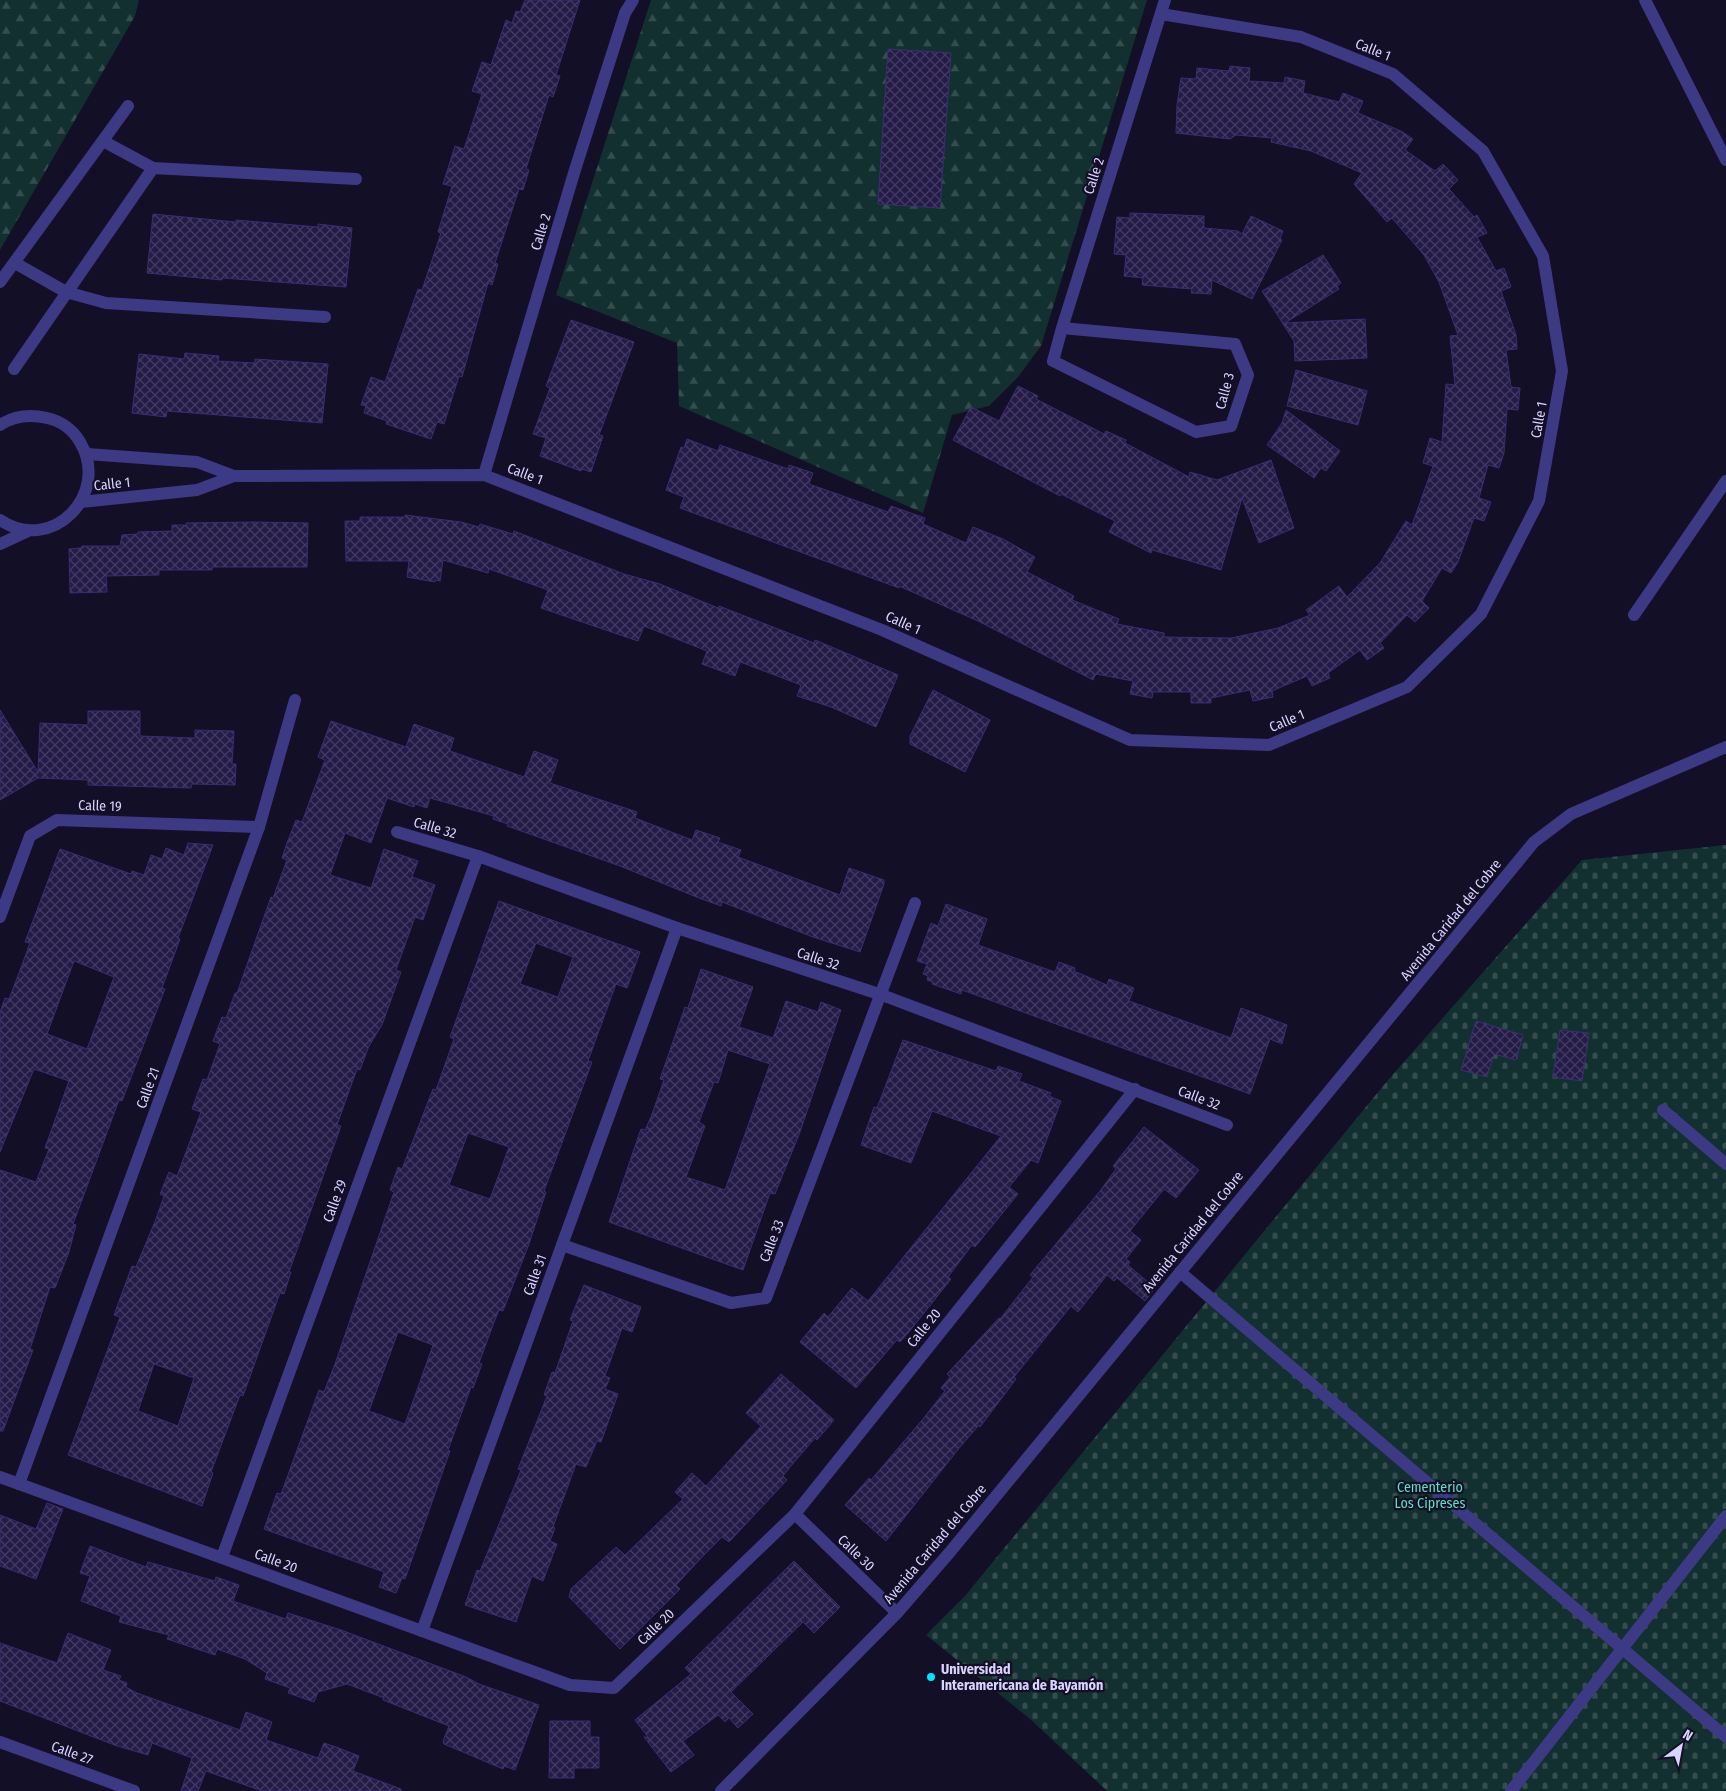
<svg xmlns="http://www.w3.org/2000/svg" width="1726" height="1791" viewBox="0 0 1726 1791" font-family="'Fira Sans Condensed',sans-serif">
  <defs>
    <pattern id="forest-firs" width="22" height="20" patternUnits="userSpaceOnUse" patternTransform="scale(1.25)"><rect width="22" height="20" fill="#12302f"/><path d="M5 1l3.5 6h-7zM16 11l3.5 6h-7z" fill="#344d4e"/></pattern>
    <pattern id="cemetery-stones" width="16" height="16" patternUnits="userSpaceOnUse" patternTransform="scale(1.25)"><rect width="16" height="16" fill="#12302f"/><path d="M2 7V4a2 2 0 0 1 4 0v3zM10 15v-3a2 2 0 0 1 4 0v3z" fill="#344d4e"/></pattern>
    <pattern id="building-cross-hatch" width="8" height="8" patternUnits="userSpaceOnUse" patternTransform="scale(1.25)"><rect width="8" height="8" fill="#241b47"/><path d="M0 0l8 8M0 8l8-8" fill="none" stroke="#433b63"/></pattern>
  </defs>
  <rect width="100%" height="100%" fill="#130f26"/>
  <g fill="url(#forest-firs)">
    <path d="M 0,0 L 139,0 L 135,16 L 0,250 Z"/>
    <path d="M 651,0 L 1147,0 L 1041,346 L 1018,377 L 989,406 L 952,415 L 923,513 L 679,406 L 677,343 L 556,295 Z"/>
  </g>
  <path fill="url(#cemetery-stones)" d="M 1726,845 L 1726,1791 L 1107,1791 L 1030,1719 L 926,1635 L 965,1596 L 1388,1080 L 1582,860 Z"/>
  <g fill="url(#building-cross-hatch)" stroke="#3b2d73" fill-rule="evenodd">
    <path d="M 525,0 L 580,0 L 556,75 L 560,76 L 553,97 L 549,95 L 526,169 L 529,170 L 523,190 L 519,189 L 495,263 L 498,264 L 492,285 L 488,283 L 462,377 L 459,376 L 444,424 L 437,422 L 431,439 L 386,424 L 387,421 L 364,413 L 366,406 L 361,405 L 371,377 L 385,382 L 418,289 L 422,290 L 441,233 L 438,232 L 452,186 L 443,184 L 455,146 L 464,149 L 482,94 L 472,91 L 482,62 L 491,65 L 506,20 L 512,23 L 516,11 L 520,12 Z"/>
    <path d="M 888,49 L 951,53 L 940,208 L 878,204 Z"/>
    <path d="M 1230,66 L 1250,68 L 1249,81 L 1284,83 L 1285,77 L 1305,81 L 1303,93 L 1339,102 L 1343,93 L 1363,101 L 1358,113 L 1401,131 L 1413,139 L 1405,150 L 1435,171 L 1443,164 L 1458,180 L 1449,189 L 1474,217 L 1477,215 L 1487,233 L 1477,237 L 1496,271 L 1504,268 L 1511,287 L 1501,291 L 1516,335 L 1517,349 L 1506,350 L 1511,387 L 1520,388 L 1518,410 L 1507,409 L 1504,453 L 1499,468 L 1488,465 L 1479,498 L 1491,502 L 1484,521 L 1474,518 L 1458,562 L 1451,573 L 1442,568 L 1422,601 L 1429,608 L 1415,622 L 1407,615 L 1380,643 L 1384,648 L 1367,660 L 1360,650 L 1328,673 L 1330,678 L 1312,686 L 1307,676 L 1272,691 L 1273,697 L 1253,701 L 1250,690 L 1211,698 L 1211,703 L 1191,703 L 1191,692 L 1153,692 L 1152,698 L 1130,694 L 1133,681 L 1096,674 L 1093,680 L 978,621 L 899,586 L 899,588 L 680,508 L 684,497 L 666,490 L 681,447 L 684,448 L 687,439 L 718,451 L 720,445 L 788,469 L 789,465 L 813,473 L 809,484 L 888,512 L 891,506 L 925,518 L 923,524 L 966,543 L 973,527 L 1003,539 L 1035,557 L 1027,572 L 1074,596 L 1072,600 L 1119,619 L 1117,624 L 1164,633 L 1164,637 L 1231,638 L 1278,628 L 1310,615 L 1306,610 L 1339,586 L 1347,597 L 1380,563 L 1406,521 L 1412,525 L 1433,466 L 1423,463 L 1430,438 L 1442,442 L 1446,384 L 1455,385 L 1450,336 L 1458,335 L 1439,282 L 1424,255 L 1392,218 L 1387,222 L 1354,184 L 1362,173 L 1311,151 L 1271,142 L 1272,138 L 1236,135 L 1230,139 L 1176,133 L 1177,105 L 1181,78 L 1196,79 L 1197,68 L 1229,71 Z"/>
    <path d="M 1130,213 L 1204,216 L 1204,228 L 1238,231 L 1242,234 L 1251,216 L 1283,231 L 1280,239 L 1282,240 L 1252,299 L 1212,280 L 1211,294 L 1191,293 L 1192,289 L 1142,285 L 1143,278 L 1124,276 L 1126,255 L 1114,254 L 1117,217 L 1130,218 Z"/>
    <path d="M 153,214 L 236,222 L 236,220 L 318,227 L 318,224 L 352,228 L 346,287 L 222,278 L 222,280 L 147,273 Z"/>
    <path d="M 1323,255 L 1341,283 L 1337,286 L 1339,289 L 1285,323 L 1365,319 L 1367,358 L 1295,361 L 1294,341 L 1262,291 Z"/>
    <path d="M 571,320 L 634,342 L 599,435 L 603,436 L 591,472 L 582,469 L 581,471 L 540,456 L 546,438 L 533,434 L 550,388 L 546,386 Z"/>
    <path d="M 185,353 L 219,356 L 218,361 L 255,363 L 255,359 L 328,364 L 322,423 L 167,411 L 166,417 L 132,413 L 139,354 L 184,359 Z"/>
    <path d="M 1296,370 L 1367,391 L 1358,425 L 1287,406 Z"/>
    <path d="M 1018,386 L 1038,396 L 1036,399 L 1104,434 L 1106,431 L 1126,440 L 1125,443 L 1189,477 L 1190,472 L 1217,480 L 1271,460 L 1294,528 L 1259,543 L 1242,498 L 1221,570 L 1152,550 L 1151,553 L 1109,532 L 1115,521 L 1061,494 L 1060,496 L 953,440 L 971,407 L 999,421 Z"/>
    <path d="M 1286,410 L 1340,451 L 1326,471 L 1321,468 L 1314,478 L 1267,445 L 1282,423 Z"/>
    <path d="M 405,515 L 461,522 L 479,527 L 480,524 L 513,534 L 514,531 L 624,574 L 660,584 L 718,608 L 719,606 L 814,643 L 815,640 L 898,675 L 876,727 L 831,707 L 797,696 L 801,685 L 740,662 L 735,676 L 702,664 L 707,651 L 644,626 L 638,641 L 541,608 L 548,590 L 489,569 L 488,573 L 443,560 L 440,581 L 436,580 L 435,582 L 407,577 L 409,561 L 346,561 L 345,521 L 360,521 L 360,517 L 405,517 Z"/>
    <path d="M 254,522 L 308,523 L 307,567 L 212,567 L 212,570 L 159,570 L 159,575 L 106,576 L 107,592 L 70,593 L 69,549 L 81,548 L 82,546 L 120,546 L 122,535 L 138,534 L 138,532 L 172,531 L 172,525 L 187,525 L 186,523 Z"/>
    <path d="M 933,690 L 990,720 L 965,772 L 910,744 L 910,736 Z"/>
    <path d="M 0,710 L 38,772 L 40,723 L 88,725 L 88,711 L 140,711 L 140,736 L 195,738 L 195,730 L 234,731 L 232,764 L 236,764 L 235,785 L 192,784 L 191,788 L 88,785 L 88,780 L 38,778 L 0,800 Z"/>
    <path d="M 331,721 L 406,747 L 414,724 L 454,738 L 450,751 L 524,777 L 534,751 L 558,760 L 550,783 L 637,812 L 635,818 L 692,840 L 696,830 L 720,838 L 718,842 L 741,850 L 738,857 L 840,895 L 849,868 L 884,880 L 884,884 L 860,952 L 813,937 L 722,902 L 721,906 L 699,898 L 620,866 L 507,826 L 508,824 L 493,819 L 494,816 L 430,798 L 427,808 L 415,804 L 414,807 L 387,798 L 371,843 L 345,833 L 330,875 L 371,888 L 384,849 L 418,861 L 412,877 L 435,885 L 423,920 L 415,917 L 396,970 L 401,972 L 382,1025 L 369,1046 L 360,1070 L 357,1069 L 337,1125 L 341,1126 L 289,1272 L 291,1272 L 284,1294 L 280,1293 L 243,1396 L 240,1395 L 211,1472 L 213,1473 L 202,1506 L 68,1455 L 120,1317 L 114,1315 L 132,1266 L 136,1267 L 156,1219 L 164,1196 L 160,1194 L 169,1172 L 177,1176 L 201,1112 L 192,1109 L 203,1079 L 207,1080 L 220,1044 L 213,1041 L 222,1017 L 226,1018 L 235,993 L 237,993 L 271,897 L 273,898 L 287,860 L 282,858 L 287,843 L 296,820 L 302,822 L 313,792 L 325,760 L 318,757 ZM 154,1364 L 194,1378 L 178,1426 L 138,1411 Z"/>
    <path d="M 188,843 L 213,845 L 178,938 L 180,939 L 162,988 L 165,989 L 122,1101 L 119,1100 L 73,1224 L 76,1225 L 69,1252 L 55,1288 L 50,1287 L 30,1349 L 33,1350 L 3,1431 L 0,1431 L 0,1170 L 36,1182 L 49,1149 L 45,1148 L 69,1081 L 34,1069 L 0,1152 L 0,1012 L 5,998 L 9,999 L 19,973 L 30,943 L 25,942 L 60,849 L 131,874 L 132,871 L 144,875 L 151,855 L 162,859 L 166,848 L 184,855 ZM 74,961 L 114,977 L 87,1049 L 47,1034 Z"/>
    <path d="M 499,901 L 640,952 L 627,988 L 616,984 L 588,1061 L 592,1062 L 544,1191 L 546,1192 L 529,1244 L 503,1311 L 499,1310 L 493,1325 L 479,1363 L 482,1364 L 473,1388 L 471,1387 L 448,1450 L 450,1451 L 405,1579 L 402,1578 L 396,1593 L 379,1587 L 384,1572 L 264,1529 L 277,1493 L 281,1494 L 319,1390 L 324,1392 L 335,1364 L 394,1192 L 390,1190 L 398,1167 L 402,1169 L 433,1089 L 436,1090 L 454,1039 L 450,1037 ZM 536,943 L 573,957 L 558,997 L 520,984 ZM 468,1133 L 509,1147 L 490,1199 L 449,1185 ZM 398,1332 L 433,1345 L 405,1424 L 369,1411 Z"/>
    <path d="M 946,904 L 987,919 L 978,945 L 1055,972 L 1059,962 L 1075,968 L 1074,971 L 1107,985 L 1109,979 L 1134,988 L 1129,1001 L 1231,1038 L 1241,1008 L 1287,1025 L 1282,1044 L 1270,1039 L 1250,1094 L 962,990 L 961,994 L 932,984 L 933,982 L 927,980 L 928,976 L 923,974 L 927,964 L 917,961 L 931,923 L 938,926 Z"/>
    <path d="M 701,969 L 753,987 L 739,1027 L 773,1038 L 786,1001 L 818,1012 L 821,1002 L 841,1010 L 800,1132 L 775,1194 L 770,1193 L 743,1270 L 609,1222 L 641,1129 L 645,1130 L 651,1117 L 664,1080 L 660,1079 L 685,1007 L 688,1008 ZM 728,1050 L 770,1064 L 725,1190 L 686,1177 L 705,1126 L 699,1122 L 714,1082 L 718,1083 Z"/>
    <path d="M 1476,1021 L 1523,1035 L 1516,1060 L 1494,1054 L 1487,1077 L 1461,1070 Z"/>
    <path d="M 1560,1030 L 1589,1033 L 1582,1081 L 1553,1077 Z"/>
    <path d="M 903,1040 L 996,1071 L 998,1066 L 1022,1074 L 1019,1081 L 1051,1093 L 1049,1096 L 1061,1101 L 1038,1163 L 1031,1160 L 1009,1187 L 1018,1194 L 975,1247 L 972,1245 L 948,1277 L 951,1279 L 909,1332 L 900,1342 L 897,1340 L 895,1342 L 856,1388 L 800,1342 L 824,1313 L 828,1317 L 852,1288 L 868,1301 L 1001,1136 L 932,1111 L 911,1163 L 861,1145 L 874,1107 L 877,1108 Z"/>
    <path d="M 1144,1127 L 1199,1170 L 1176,1198 L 1164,1189 L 1130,1231 L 1141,1240 L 1126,1259 L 1130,1262 L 1128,1265 L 1155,1288 L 1145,1301 L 1117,1278 L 1114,1281 L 1107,1275 L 1078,1312 L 1071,1306 L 1014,1377 L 1016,1379 L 980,1427 L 979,1425 L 960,1447 L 886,1541 L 845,1505 L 869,1478 L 871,1480 L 923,1419 L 945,1391 L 941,1388 L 950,1377 L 947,1374 L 999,1318 L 1000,1319 L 1033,1277 L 1030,1275 L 1100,1191 L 1116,1169 L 1113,1166 Z"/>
    <path d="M 584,1285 L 641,1307 L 632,1332 L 622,1328 L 605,1376 L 610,1378 L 605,1389 L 618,1394 L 601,1442 L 597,1441 L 586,1467 L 576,1464 L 553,1527 L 555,1528 L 550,1541 L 557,1544 L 543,1581 L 532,1576 L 516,1622 L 465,1605 L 477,1570 L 480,1571 L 521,1470 L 518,1469 L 547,1396 L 544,1395 L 552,1372 L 555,1373 L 573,1321 L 570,1320 Z"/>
    <path d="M 781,1374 L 834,1420 L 817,1440 L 815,1438 L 790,1467 L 783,1476 L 787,1480 L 729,1542 L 722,1537 L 704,1555 L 676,1585 L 680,1589 L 620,1649 L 569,1597 L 571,1589 L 616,1547 L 625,1555 L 683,1499 L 675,1492 L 692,1473 L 706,1486 L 761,1426 L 746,1413 Z"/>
    <path d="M 47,1503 L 63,1509 L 36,1579 L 0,1566 L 0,1515 L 36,1529 Z"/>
    <path d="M 90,1546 L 146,1567 L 148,1562 L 215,1581 L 216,1577 L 239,1585 L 233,1601 L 286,1619 L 288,1613 L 341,1630 L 466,1677 L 479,1684 L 539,1705 L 515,1770 L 504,1766 L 503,1769 L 444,1744 L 443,1741 L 449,1726 L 383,1700 L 384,1698 L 347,1684 L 318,1692 L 314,1702 L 288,1693 L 290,1688 L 265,1679 L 267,1673 L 245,1659 L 217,1649 L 215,1655 L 167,1639 L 169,1635 L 119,1622 L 121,1616 L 81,1601 L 90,1576 L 80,1573 Z"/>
    <path d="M 794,1561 L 840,1607 L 814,1633 L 803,1622 L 731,1692 L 753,1714 L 738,1728 L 729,1718 L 725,1722 L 718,1715 L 683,1741 L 694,1755 L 671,1772 L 644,1737 L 648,1737 L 635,1720 L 691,1674 L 685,1668 Z"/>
    <path d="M 68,1633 L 111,1650 L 103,1670 L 121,1676 L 119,1680 L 127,1683 L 126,1687 L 137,1693 L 240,1730 L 246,1712 L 272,1722 L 266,1740 L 318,1758 L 324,1743 L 336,1747 L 359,1756 L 353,1771 L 401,1789 L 401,1791 L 262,1791 L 206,1771 L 198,1791 L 181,1791 L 192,1758 L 152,1743 L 148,1755 L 117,1746 L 0,1701 L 0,1643 L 57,1663 Z"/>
    <path d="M 550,1721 L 590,1721 L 590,1737 L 599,1737 L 599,1768 L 574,1768 L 574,1778 L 549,1778 Z"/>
  </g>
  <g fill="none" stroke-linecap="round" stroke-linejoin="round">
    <g stroke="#3d3a85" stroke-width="12">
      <path d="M 1645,0 L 1726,160"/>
      <path d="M 103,141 L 153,168 L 356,179"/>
      <path d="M 15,263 L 66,292 L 106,303 L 325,317"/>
      <path d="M 0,282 L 128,106"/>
      <path d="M 1062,328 L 1235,344 L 1248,375 L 1231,426 L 1196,432 L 1053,361 L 1062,328 L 1165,0"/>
      <path d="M 14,369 L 153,168"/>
      <path d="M 0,425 C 15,415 30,414 47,418 C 61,421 73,430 80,442 C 111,494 52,555 0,520"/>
      <path d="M 87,454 L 197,462 L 234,476 L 484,475 L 882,630 L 1130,740 L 1269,745 L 1407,687 L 1481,614 L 1539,501 L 1562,371 L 1543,256 L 1483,151 L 1393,74 L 1301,37 L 1161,14"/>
      <path d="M 484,475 L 574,173 L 625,13 L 633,0"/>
      <path d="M 81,502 L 197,490 L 234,476"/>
      <path d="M 0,544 L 28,531"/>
      <path d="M 1634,615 L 1726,481"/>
      <path d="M 397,832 L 478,856 L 677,928 L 882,995 L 1227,1125"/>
      <path d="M 0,917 L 30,836 L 57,820 L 259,827"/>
      <path d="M 1663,1110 L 1726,1164"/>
      <path d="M 562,1245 L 731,1303 L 766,1298 L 915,903"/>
      <path d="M 1180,1272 L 1726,1737"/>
      <path d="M 0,1477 L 570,1685 L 614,1688 L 795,1514 L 1135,1089"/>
      <path d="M 19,1484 L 259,827 L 295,700"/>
      <path d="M 795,1514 L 897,1613"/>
      <path d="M 222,1557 L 478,856"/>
      <path d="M 422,1631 L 677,928"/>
      <path d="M 0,1742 L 134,1791"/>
      <path d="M 721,1791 L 897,1613 L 950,1552 L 1534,842 L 1571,814 L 1726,747"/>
      <path d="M 1511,1791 L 1726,1516"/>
    </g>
  </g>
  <circle fill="#00e5ff" stroke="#130f26" stroke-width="2" cx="931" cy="1677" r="5"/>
  <g text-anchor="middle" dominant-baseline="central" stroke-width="4.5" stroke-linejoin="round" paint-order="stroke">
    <g font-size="14" fill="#d9d4ff" stroke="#130f26">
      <text transform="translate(1373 50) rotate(22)">Calle 1</text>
      <text transform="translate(1094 176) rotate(-72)">Calle 2</text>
      <text transform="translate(541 232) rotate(-73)">Calle 2</text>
      <text transform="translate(1225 391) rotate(-75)">Calle 3</text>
      <text transform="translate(1539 420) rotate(-80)">Calle 1</text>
      <text transform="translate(525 474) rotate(21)">Calle 1</text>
      <text transform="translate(112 484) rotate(-6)">Calle 1</text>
      <text transform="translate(903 623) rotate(24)">Calle 1</text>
      <text transform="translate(1287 721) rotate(-23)">Calle 1</text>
      <text transform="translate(100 806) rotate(2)">Calle 19</text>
      <text transform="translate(435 828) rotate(16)">Calle 32</text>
      <text transform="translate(1451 920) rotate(-51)">Avenida Caridad del Cobre</text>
      <text transform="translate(818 959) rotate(18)">Calle 32</text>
      <text transform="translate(148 1088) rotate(-70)">Calle 21</text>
      <text transform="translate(1199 1098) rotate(21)">Calle 32</text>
      <text transform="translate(335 1201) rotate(-70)">Calle 29</text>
      <text transform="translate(1193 1232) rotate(-51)">Avenida Caridad del Cobre</text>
      <text transform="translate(772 1241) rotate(-69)">Calle 33</text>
      <text transform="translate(535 1275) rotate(-70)">Calle 31</text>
      <text transform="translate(924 1328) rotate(-51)">Calle 20</text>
      <text transform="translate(935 1544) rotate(-50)">Avenida Caridad del Cobre</text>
      <text transform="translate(856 1553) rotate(44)">Calle 30</text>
      <text transform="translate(276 1561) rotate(20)">Calle 20</text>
      <text transform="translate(656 1627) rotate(-44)">Calle 20</text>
      <text transform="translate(72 1753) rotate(20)">Calle 27</text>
    </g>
    <g font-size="14" fill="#5fe0c0" stroke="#130f26">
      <text x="1430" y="1487">Cementerio<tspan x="1430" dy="16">Los Cipreses</tspan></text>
    </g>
    <g font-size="14" font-weight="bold" fill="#d9d4ff" stroke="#130f26" text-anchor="start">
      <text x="941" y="1669">Universidad<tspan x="941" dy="16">Interamericana de Bayamón</tspan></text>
    </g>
  </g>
  <g transform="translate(1681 1746) rotate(32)" stroke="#130f26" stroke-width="4" paint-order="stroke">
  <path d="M0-4L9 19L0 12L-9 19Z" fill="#d9d4ff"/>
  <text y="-8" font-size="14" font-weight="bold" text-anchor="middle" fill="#d9d4ff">N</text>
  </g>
</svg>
